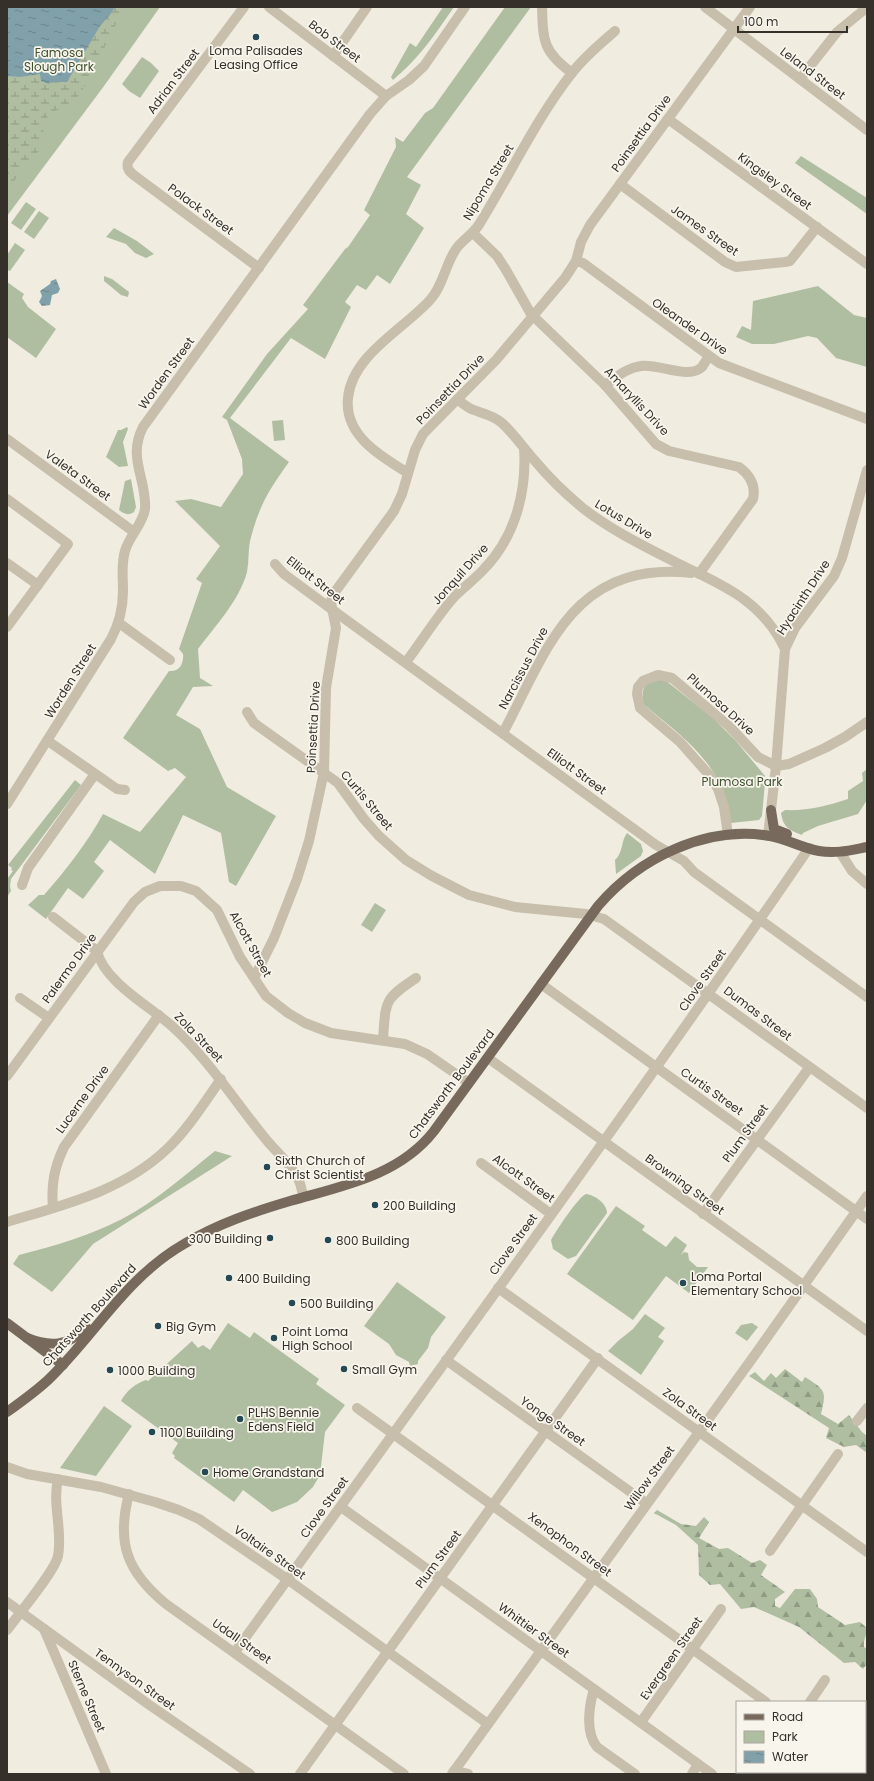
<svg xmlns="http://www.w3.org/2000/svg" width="874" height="1781" viewBox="0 0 874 1781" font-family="Poppins,sans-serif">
  <defs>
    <pattern id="forest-firs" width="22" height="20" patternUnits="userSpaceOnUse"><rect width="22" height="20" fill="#afbea1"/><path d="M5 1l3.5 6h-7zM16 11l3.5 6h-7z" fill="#8f9b83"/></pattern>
    <pattern id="wetland-marsh" width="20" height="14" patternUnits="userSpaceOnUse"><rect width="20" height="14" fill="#afbea1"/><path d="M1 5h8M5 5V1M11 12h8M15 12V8" fill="none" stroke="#8f9b83"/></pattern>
    <pattern id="water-ripples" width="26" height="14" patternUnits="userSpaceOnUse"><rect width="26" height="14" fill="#81a1aa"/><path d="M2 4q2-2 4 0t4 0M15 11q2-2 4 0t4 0" fill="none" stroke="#6a848b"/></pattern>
  </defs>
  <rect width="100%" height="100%" fill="#f0ece0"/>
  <g fill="#afbea1">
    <path d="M 7,7 L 160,7 L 104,86 L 7,216 Z"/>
    <path d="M 443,7 L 454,7 C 433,37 421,56 393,80 L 391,77 L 410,43 L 416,47 Z"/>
    <path d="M 505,7 L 531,7 L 407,177 L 421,185 L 406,214 L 424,228 L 390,284 L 377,275 L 366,290 L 357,285 L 345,302 L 351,307 L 325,359 L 291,338 L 230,418 L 289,462 C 268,491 259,506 250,541 C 248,551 249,562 247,572 C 239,601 216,625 198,649 L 200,678 L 213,686 L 193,687 L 176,715 L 200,729 L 227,787 L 276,816 L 236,886 L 229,882 L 221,833 L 183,815 L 155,874 L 110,840 L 94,862 L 104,871 L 83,899 L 68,888 L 46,919 L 28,905 L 39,895 L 44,895 C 66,870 87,843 103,814 L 140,832 L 186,777 L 175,768 L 168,771 L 123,738 L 169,671 C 179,672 184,664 183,654 L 179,649 L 202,583 L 196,579 L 220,546 L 175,501 L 191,499 L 221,507 L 243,474 L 242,459 L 227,420 L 222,417 L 267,354 L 308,309 L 303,305 L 345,249 L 348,247 L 370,215 L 364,210 L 396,147 L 395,137 L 403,142 L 425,113 L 433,108 Z"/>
    <path d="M 142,57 L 151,63 L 159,71 L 140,98 L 129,91 L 122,84 Z"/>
    <path d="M 801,156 L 867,198 L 867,214 L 795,163 Z"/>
    <path d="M 26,202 L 36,209 L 21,230 L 11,223 Z"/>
    <path d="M 39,211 L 49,218 L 34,239 L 24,232 Z"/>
    <path d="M 114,228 L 137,241 L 154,254 L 146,258 L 135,253 L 126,244 L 106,237 Z"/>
    <path d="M 15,243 L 25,250 L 10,271 L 7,270 L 7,255 Z"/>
    <path d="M 104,276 L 112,279 L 129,292 L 128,297 L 121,295 L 104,281 Z"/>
    <path d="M 7,282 L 24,294 L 22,298 L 28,307 L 56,329 L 36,358 L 7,337 Z"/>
    <path d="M 818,286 L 854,315 L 867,318 L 867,367 L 836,358 L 817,338 L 808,336 L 774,344 L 752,344 L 736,337 L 742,326 L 751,330 L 753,301 Z"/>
    <path d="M 283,420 L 285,440 L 274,441 L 272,421 Z"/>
    <path d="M 127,427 L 128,429 L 123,442 L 128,466 L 119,467 L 106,457 L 118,430 L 121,430 Z"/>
    <path d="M 131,479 L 136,507 L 134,512 C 128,516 124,514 119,510 L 125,481 Z"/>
    <path d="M 653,679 L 665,680 L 713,718 L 736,741 L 765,776 L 763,779 L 765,783 L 762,816 L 759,820 L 731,823 C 727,809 724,792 717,779 C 701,748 669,726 643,704 C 642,691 642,686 653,679 Z"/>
    <path d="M 867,769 L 867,800 L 858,814 L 818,826 L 803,833 L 802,835 C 789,830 783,827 781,813 L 785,810 C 807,811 827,806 848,799 L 848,791 L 863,781 L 862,773 Z"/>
    <path d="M 75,780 L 81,785 L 11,879 L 10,886 L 11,891 L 7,897 L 7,879 L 13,871 L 11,870 L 12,868 L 8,865 Z"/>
    <path d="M 627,833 L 641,844 L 643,851 L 641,856 L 616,874 L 615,860 C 623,853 621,841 627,833 Z"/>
    <path d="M 375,903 L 386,910 L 372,932 L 361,925 Z"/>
    <path d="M 215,1151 L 232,1156 L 93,1244 L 52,1292 L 13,1264 L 19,1255 C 54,1246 89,1236 122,1219 C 156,1201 185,1175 215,1151 Z"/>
    <path d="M 586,1194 C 595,1195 607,1204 607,1213 L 576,1256 L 568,1259 L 553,1249 L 551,1240 C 555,1232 579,1196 586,1194 Z"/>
    <path d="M 616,1206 L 645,1226 L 642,1230 L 666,1247 L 675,1236 L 687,1245 L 681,1255 L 684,1252 L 688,1253 L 689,1260 L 697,1267 L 708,1267 L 689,1293 L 666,1276 L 633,1320 L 567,1274 Z"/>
    <path d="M 397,1282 L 446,1317 L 431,1337 L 428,1348 L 418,1361 L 418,1364 L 410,1366 L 409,1362 L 396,1355 L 389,1344 L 364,1326 Z"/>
    <path d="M 645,1314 L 665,1328 L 658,1337 L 664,1341 L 641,1375 L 608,1351 L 618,1341 L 633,1329 Z"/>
    <path d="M 228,1323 L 250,1338 L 254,1332 L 319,1379 L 316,1384 L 345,1405 L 325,1432 L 320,1475 L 313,1487 L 297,1502 L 275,1511 L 272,1512 L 243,1490 L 234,1502 L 174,1458 L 175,1456 L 172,1453 L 178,1443 L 121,1401 C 127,1390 135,1384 146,1380 L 148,1381 L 192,1341 L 198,1348 L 203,1345 L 210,1350 Z"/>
    <path d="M 752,1323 L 758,1327 L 747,1341 L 735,1333 L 741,1325 Z"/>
    <path d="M 104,1406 L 132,1426 L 96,1476 L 60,1468 Z"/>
  </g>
  <g fill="url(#forest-firs)">
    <path d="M 785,1369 L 802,1382 L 805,1377 C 825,1390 827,1390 821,1414 L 838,1424 L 849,1415 L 862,1432 L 867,1436 L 867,1453 L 856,1445 L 844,1447 L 826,1438 L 829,1428 L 749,1376 L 755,1372 L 764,1381 L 771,1373 L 776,1378 Z"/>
    <path d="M 657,1510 L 681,1524 L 696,1526 L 704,1517 L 709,1522 L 699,1538 L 719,1549 L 728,1548 L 752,1563 L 760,1560 L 767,1565 L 761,1575 L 785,1592 L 775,1599 L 775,1606 L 780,1608 L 795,1589 L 810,1589 L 817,1599 L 818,1607 L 845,1625 L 860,1622 L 867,1628 C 867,1635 863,1640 864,1647 L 867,1649 L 867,1664 L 863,1669 L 855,1662 L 844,1663 L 799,1627 L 754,1607 L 741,1609 L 720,1584 L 710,1585 L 699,1575 L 698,1545 L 676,1525 L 654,1513 Z"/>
  </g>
  <path fill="url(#wetland-marsh)" d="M 115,7 L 127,7 C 104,38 96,78 69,108 C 37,110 48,128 39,150 C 37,156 13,183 7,187 L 7,76 L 20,77 L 41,74 L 41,81 L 49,84 L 51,82 L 67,82 L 100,26 L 110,15 Z"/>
  <g fill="url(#water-ripples)">
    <path d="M 7,7 L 115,7 L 110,15 L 100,26 L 67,82 L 51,82 L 49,84 L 41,81 L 40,74 L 20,77 L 7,76 Z"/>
    <path d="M 56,279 L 60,289 L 58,293 L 52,295 L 50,305 L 42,306 L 39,302 L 42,296 L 40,291 L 50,284 L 51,281 Z"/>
  </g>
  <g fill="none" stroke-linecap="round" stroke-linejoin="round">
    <g stroke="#c7beac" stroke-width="10">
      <path d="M 244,7 L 128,162 C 126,169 130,172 135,176 L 259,268"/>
      <path d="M 269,7 L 386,96"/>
      <path d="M 542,7 C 543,41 543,52 572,73"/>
      <path d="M 705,7 L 867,130"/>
      <path d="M 333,56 L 367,7"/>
      <path d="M 800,79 L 837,32 L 865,9"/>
      <path d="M 668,119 L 867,264"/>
      <path d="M 620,184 L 725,262 L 736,267 L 785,262 L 790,261 L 817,227"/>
      <path d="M 473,233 L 497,256 L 506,270 L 531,314 L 605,385 L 656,444 L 669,451 L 739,467 C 750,475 756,485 753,499 L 699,574"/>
      <path d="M 576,261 L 583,263 L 719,363 L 867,419"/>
      <path d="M 605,385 C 617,377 626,368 641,366 C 657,363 689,380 702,367 C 704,364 706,360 709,357"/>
      <path d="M 458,399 C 472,415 487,410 502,423 C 515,435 525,450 536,462 C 550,479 567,495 584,509 C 614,532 648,548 681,565 C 726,587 762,601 785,649"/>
      <path d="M 7,439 L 134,532"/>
      <path d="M 408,473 C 380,456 344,435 348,398 C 352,355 404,329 430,300 C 443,286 445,265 456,249 C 463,239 474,234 480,223 C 511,173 536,119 572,73 C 584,57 600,44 615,31"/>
      <path d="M 7,499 L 68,544 L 7,627"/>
      <path d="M 7,563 L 38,585"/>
      <path d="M 275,564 L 284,574 L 334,611 L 656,845 L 684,861 L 694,872 L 867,997"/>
      <path d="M 119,623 L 170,660"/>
      <path d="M 406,662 C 422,641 437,616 455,596 C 464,587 475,579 484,569 C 515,537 527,492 524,448"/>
      <path d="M 247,712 L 254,723 L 338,783 L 364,819 L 379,836 L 406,860 L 432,876 L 469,895 L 515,907 L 586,914 L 604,919 L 867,1108"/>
      <path d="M 503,733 C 549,646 573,561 692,573"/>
      <path d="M 48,741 L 117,789 L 125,790"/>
      <path d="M 7,804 L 111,639 C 119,624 123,608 123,591 C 123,578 121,564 125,551 C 129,536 143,524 145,509 C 147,479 127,458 143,427 L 370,114 L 386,96 L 409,80 L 424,66 L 465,7"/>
      <path d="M 728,835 L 724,807 L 718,789 L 711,777 L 680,742 L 640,708 L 637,694 L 638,687 L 643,681 L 658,675 L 672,678 L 729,726 L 758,757 L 776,766 L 789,764 L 825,748 L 845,737 L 867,722"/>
      <path d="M 768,836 L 776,766 L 785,649 L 795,628 L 834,576 L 842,558 L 867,470"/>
      <path d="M 840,852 L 852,871 L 867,884"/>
      <path d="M 22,885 L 28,868 L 95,774"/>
      <path d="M 53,917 L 97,951 C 104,982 151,1007 173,1027 C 209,1060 234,1100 264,1137 C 275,1151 289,1162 297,1177 C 301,1183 302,1190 303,1197"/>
      <path d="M 255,976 L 274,938 L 297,879 L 309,841 L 324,772 L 326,688 L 336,628 L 331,603 L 332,596 L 394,511 L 402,494 L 415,450 L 423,434 L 496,360 L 565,278 L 576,261 L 581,242 L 590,225 L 750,7"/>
      <path d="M 541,984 L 867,1219"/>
      <path d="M 20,998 L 49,1018"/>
      <path d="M 383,1039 C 386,1001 383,1000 416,978"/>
      <path d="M 488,1058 L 867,1331"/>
      <path d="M 7,1076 L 134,902 L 145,892 L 160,886 L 181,886 L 196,891 L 217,910 L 240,957 L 266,996 L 288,1013 L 305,1023 L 331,1033 L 405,1044 L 427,1054 L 469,1083"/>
      <path d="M 481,1163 L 551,1214"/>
      <path d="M 53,1208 C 51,1185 54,1168 64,1147 L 159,1015"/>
      <path d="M 703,1214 L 809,1068"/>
      <path d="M 7,1222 C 63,1205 123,1191 167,1149 C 188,1129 204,1103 221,1079"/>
      <path d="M 498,1288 L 867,1552"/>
      <path d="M 446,1360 L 646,1503"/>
      <path d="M 357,1408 L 766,1702"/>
      <path d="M 857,1421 L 867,1408"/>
      <path d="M 7,1467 L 27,1474 L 101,1487 L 155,1502 L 179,1510 L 199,1519 L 287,1579 L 488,1724"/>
      <path d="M 129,1494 C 116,1543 127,1572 166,1604 L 404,1774"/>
      <path d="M 341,1507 L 712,1774"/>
      <path d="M 770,1551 L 838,1454"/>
      <path d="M 7,1602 L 148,1704 L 250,1774"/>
      <path d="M 44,1629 L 106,1774"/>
      <path d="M 7,1630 C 18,1615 55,1571 58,1556 C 63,1531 52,1505 58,1479"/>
      <path d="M 235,1652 C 428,1385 623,1120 809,848"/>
      <path d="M 594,1689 C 589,1706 585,1732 597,1747 L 635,1774"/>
      <path d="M 810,1702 L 825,1680"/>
      <path d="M 641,1722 L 721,1609"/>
      <path d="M 454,1771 L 468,1774"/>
      <path d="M 863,1772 L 866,1774"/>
      <path d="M 300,1774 L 598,1358"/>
      <path d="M 452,1774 L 754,1356 L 867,1196"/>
      <path d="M 692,1774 L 698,1764"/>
      <path d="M 757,1774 L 758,1772"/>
    </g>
    <g stroke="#776a5d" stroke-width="10">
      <path d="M 771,810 L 774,829 L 787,834"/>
      <path d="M 7,1323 L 63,1365"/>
      <path d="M 27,1338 C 49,1347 69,1347 86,1327"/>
      <path d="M 7,1412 C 21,1402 35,1392 48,1380 C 95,1335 125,1278 184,1244 C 217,1224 253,1212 290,1201 C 342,1186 399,1176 434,1131 L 598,906 C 639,858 706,825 770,836 C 787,839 802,848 819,851 C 836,854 851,850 867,847"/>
    </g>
  </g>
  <g fill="#244854" stroke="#f8f5ec" stroke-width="1.5">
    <circle cx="256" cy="37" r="4"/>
    <circle cx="267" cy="1167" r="4"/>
    <circle cx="375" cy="1205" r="4"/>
    <circle cx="270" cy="1238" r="4"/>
    <circle cx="328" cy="1240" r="4"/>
    <circle cx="229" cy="1278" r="4"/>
    <circle cx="683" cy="1283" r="4"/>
    <circle cx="292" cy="1303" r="4"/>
    <circle cx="158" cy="1326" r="4"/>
    <circle cx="274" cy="1338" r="4"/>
    <circle cx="344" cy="1369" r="4"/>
    <circle cx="110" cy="1370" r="4"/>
    <circle cx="240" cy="1419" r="4"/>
    <circle cx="152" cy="1432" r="4"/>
    <circle cx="205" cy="1472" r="4"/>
  </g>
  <g text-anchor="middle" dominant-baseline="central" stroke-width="3.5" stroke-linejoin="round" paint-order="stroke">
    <g font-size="12" fill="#36302a" stroke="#f8f5ec">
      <text transform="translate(335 41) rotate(37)">Bob Street</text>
      <text transform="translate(813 73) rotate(37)">Leland Street</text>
      <text transform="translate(173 81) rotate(-53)">Adrian Street</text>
      <text transform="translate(641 133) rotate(-54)">Poinsettia Drive</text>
      <text transform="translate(775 181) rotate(36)">Kingsley Street</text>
      <text transform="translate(488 182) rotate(-59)">Nipoma Street</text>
      <text transform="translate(201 209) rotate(36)">Polack Street</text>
      <text transform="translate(705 230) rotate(35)">James Street</text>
      <text transform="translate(690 326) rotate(35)">Oleander Drive</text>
      <text transform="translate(166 373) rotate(-54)">Worden Street</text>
      <text transform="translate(450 389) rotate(-46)">Poinsettia Drive</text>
      <text transform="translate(637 401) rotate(47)">Amaryllis Drive</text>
      <text transform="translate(78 475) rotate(36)">Valeta Street</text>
      <text transform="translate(624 519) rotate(31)">Lotus Drive</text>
      <text transform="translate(460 574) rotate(-48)">Jonquil Drive</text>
      <text transform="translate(316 580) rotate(38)">Elliott Street</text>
      <text transform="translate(803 597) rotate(-57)">Hyacinth Drive</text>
      <text transform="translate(523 668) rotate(-62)">Narcissus Drive</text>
      <text transform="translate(70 681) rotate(-58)">Worden Street</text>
      <text transform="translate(721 704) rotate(42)">Plumosa Drive</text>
      <text transform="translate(313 727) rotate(-87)">Poinsettia Drive</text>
      <text transform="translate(577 771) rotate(36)">Elliott Street</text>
      <text transform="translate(367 800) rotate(50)">Curtis Street</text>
      <text transform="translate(251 944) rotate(61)">Alcott Street</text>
      <text transform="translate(69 968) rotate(-54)">Palermo Drive</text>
      <text transform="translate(702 980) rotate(-55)">Clove Street</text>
      <text transform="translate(758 1013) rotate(37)">Dumas Street</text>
      <text transform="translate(199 1037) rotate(46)">Zola Street</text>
      <text transform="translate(451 1084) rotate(-53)">Chatsworth Boulevard</text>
      <text transform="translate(712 1091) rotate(35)">Curtis Street</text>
      <text transform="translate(82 1099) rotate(-54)">Lucerne Drive</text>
      <text transform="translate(745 1133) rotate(-54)">Plum Street</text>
      <text transform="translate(524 1178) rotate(36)">Alcott Street</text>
      <text transform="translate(685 1184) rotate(36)">Browning Street</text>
      <text transform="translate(513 1244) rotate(-54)">Clove Street</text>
      <text transform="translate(89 1315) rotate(-48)">Chatsworth Boulevard</text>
      <text transform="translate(690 1409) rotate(36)">Zola Street</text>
      <text transform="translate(553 1421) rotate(35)">Yonge Street</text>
      <text transform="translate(649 1478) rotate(-54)">Willow Street</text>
      <text transform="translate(324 1507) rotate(-54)">Clove Street</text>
      <text transform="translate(570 1544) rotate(36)">Xenophon Street</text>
      <text transform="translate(270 1552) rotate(35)">Voltaire Street</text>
      <text transform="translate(438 1559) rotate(-54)">Plum Street</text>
      <text transform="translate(534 1630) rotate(36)">Whittier Street</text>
      <text transform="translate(242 1641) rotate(35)">Udall Street</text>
      <text transform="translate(671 1658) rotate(-55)">Evergreen Street</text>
      <text transform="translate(135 1679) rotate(36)">Tennyson Street</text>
      <text transform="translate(87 1696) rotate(67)">Sterne Street</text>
    </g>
    <g font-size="12" fill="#36302a" stroke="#f8f5ec" text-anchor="start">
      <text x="256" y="50" text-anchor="middle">Loma Palisades<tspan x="256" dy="14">Leasing Office</tspan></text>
      <text x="275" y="1160">Sixth Church of<tspan x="275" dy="14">Christ Scientist</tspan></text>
      <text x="383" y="1205">200 Building</text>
      <text x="262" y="1238" text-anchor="end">300 Building</text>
      <text x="336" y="1240">800 Building</text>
      <text x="691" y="1276">Loma Portal<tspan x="691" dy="14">Elementary School</tspan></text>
      <text x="237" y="1278">400 Building</text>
      <text x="300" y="1303">500 Building</text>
      <text x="166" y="1326">Big Gym</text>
      <text x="282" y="1331">Point Loma<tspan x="282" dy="14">High School</tspan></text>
      <text x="352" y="1369">Small Gym</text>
      <text x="118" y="1370">1000 Building</text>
      <text x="248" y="1412">PLHS Bennie<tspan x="248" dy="14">Edens Field</tspan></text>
      <text x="160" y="1432">1100 Building</text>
      <text x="213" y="1472">Home Grandstand</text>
    </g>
    <g font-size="12" fill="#405231" stroke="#f8f5ec">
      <text x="59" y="52">Famosa<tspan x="59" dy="14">Slough Park</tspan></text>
      <text x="742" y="781">Plumosa Park</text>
    </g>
  </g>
  <rect width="874" height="1781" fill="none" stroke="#36302a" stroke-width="16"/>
  <rect x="736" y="1701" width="130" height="72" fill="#f8f5ec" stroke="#aaa69e"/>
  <rect x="744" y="1714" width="20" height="6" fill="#776a5d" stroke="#aaa69e"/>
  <text x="772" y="1721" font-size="12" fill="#36302a">Road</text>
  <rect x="744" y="1731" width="20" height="12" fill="#afbea1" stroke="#aaa69e"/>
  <text x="772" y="1741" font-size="12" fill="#36302a">Park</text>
  <rect x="744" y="1751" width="20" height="12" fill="url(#water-ripples)" stroke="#aaa69e"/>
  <text x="772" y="1761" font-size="12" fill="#36302a">Water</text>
  <path d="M738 26v6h109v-6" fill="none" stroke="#36302a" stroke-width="2"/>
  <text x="744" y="26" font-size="12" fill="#36302a" stroke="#f8f5ec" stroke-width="3" paint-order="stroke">100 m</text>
</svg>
